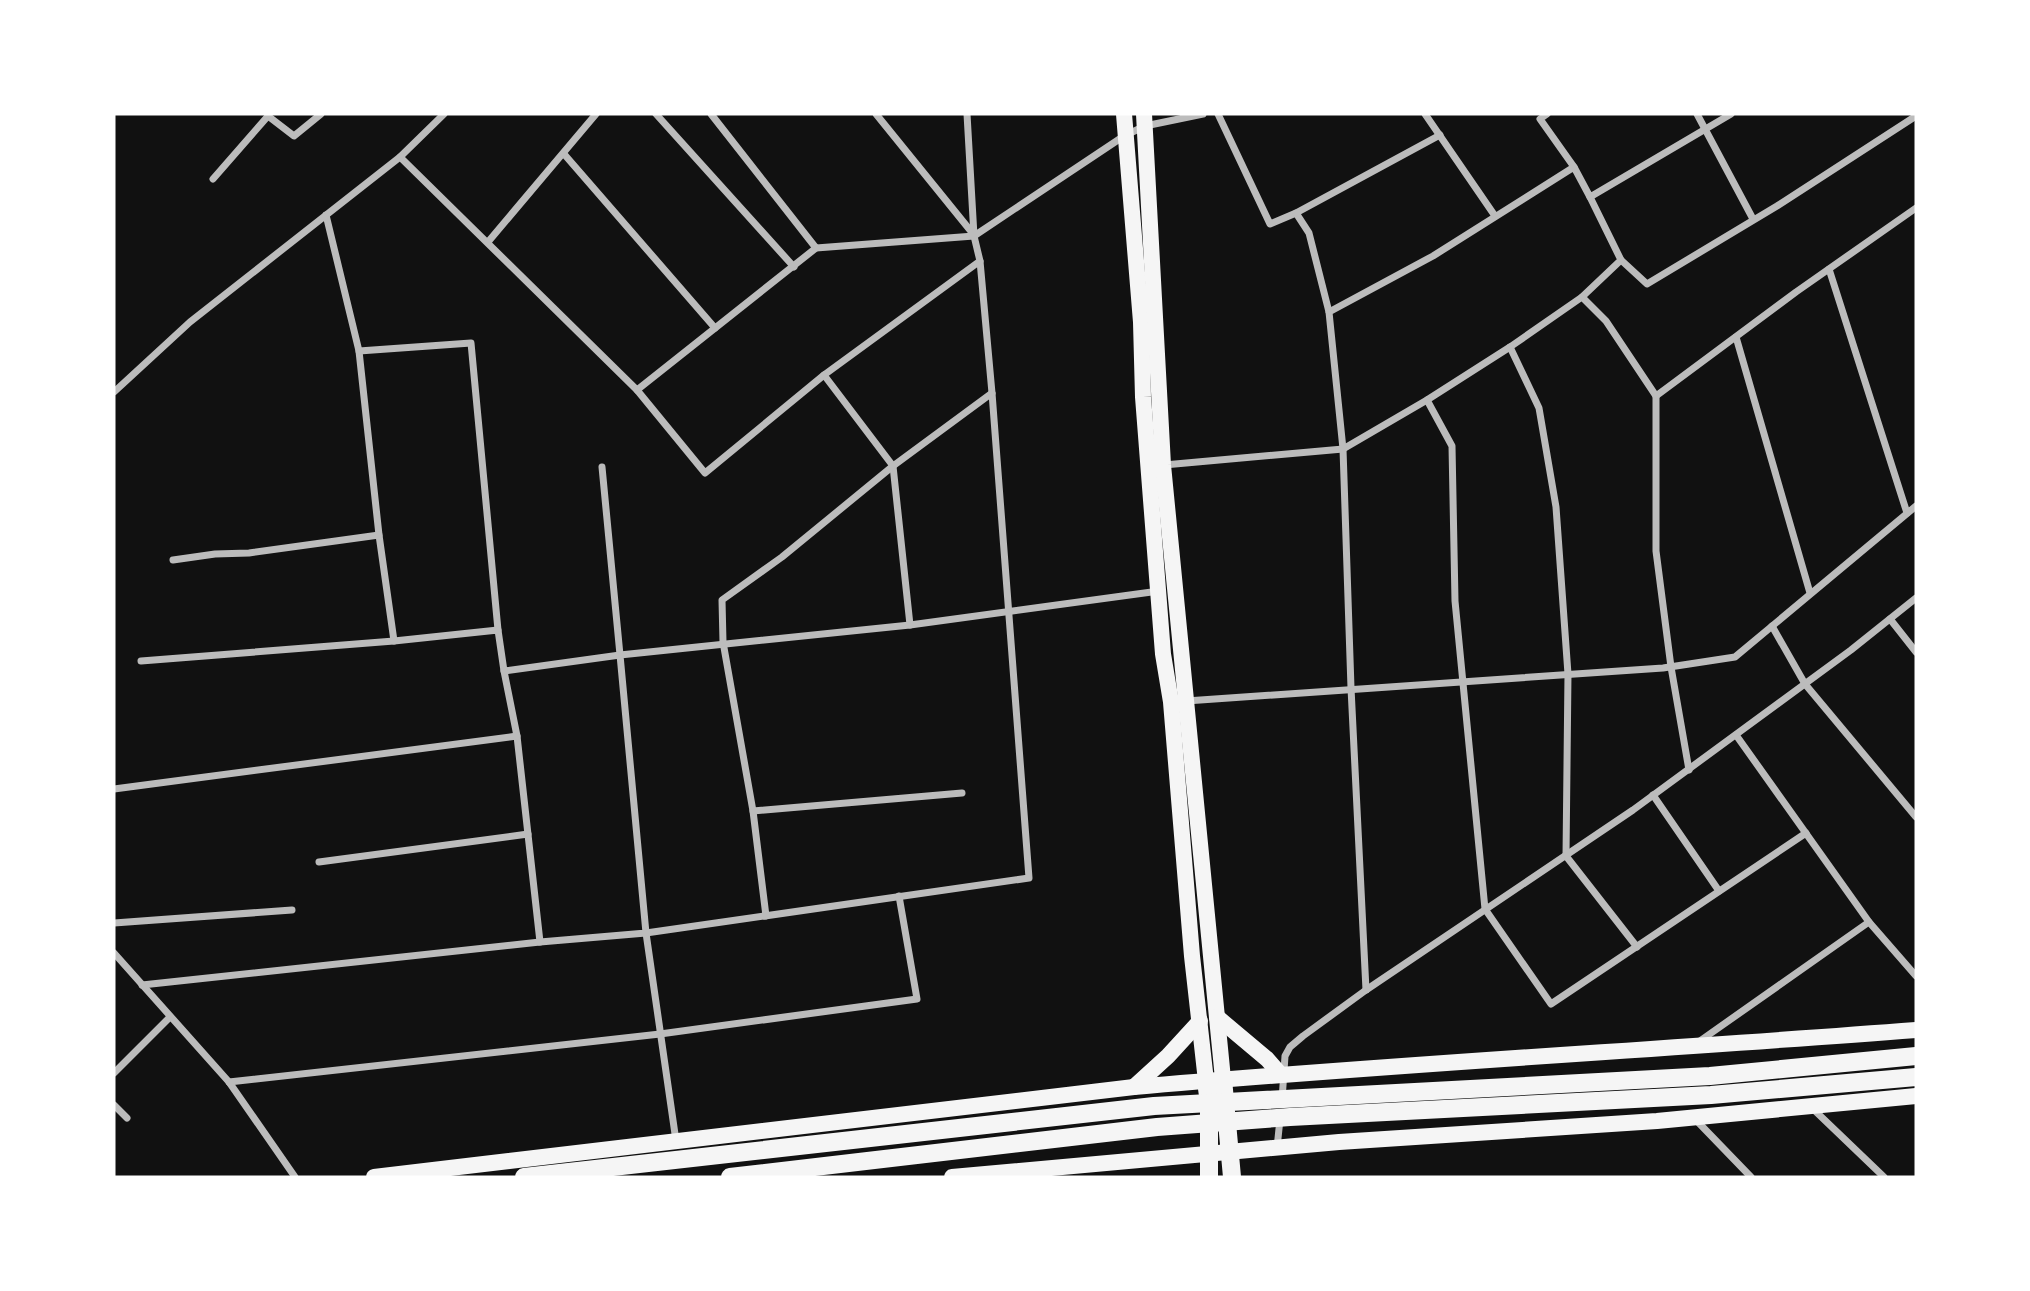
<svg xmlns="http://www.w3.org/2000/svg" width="2030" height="1291" viewBox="0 0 2030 1291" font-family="'Work Sans',sans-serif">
  <rect width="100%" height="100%" fill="#111"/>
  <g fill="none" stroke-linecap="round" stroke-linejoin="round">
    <g stroke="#bcbcbc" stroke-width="7">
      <path d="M 444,114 L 400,157 L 637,390 L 705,473 L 824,375 L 980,261"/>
      <path d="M 656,114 L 794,267"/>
      <path d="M 711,114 L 816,248 L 974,236 L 1124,136 L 1145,126 L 1203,114"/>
      <path d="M 876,114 L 974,235"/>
      <path d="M 1218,114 L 1270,224 L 1296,213 L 1309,233 L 1329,312"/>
      <path d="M 1425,114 L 1495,216"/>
      <path d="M 1547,114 L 1540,119 L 1574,167"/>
      <path d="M 1697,114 L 1753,219"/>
      <path d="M 564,154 L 715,328"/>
      <path d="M 213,179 L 268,116 L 294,136 L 321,114"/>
      <path d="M 1296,213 L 1440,135"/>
      <path d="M 326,215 L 359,351 L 379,535 L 394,641 L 498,630 L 504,671 L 620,655 L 602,467"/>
      <path d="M 488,242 L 596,114"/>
      <path d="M 1621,260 L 1647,284 L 1777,206 L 1916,116"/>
      <path d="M 1829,269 L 1907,513"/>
      <path d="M 1582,297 L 1621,260 L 1590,197"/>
      <path d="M 1736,337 L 1810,593"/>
      <path d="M 1510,347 L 1539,408 L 1556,507 L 1568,674 L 1566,856 L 1637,947"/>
      <path d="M 359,351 L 471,343 L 498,630"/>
      <path d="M 824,375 L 893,466 L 910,625"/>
      <path d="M 637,390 L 816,248"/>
      <path d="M 114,392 L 190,322 L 400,157"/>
      <path d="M 1656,396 L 1656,551 L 1671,667 L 1689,770"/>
      <path d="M 1427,400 L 1452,446 L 1455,601 L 1485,909 L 1551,1004 L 1806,833"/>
      <path d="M 1164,465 L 1343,449 L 1427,400 L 1510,347 L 1582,297 L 1606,321 L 1656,396 L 1796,292 L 1916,208"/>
      <path d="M 173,560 L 215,554 L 249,553 L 379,535"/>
      <path d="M 1890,619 L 1916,652"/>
      <path d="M 1772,626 L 1805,684 L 1916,817"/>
      <path d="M 141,661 L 394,641"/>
      <path d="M 504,671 L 517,736 L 540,942 L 646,933 L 620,655 L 910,625 L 1159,591"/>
      <path d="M 1186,701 L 1663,668 L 1735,657 L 1916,506"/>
      <path d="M 1736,735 L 1869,922 L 1916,976"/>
      <path d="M 114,789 L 517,736"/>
      <path d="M 1653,795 L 1719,891"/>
      <path d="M 753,811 L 962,793"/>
      <path d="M 319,862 L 528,834"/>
      <path d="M 766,916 L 753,811 L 723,642 L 722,600 L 782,557 L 893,466 L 992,393"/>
      <path d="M 114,923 L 292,910"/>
      <path d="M 114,953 L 229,1082 L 295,1177"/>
      <path d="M 142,985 L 540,942"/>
      <path d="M 1366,990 L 1351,688 L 1343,449 L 1329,312 L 1433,256 L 1574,167 L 1590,197 L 1731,114"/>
      <path d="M 1697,1043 L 1869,922"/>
      <path d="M 114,1073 L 170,1017"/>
      <path d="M 229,1082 L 660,1034 L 917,999 L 899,896"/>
      <path d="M 1282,1100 L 1285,1056 L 1290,1047 L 1303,1036 L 1366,990 L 1633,810 L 1851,650 L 1916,598"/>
      <path d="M 114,1105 L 127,1118"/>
      <path d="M 1811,1107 L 1884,1177"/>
      <path d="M 1694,1118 L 1751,1177"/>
      <path d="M 676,1141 L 646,933 L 1029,878 L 992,393 L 980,261 L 974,236 L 967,114"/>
      <path d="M 1277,1148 L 1280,1119"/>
    </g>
    <g stroke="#f5f5f5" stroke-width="16">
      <path d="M 1124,114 L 1141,322 L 1143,397 L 1163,654 L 1171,702 L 1192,956 L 1206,1081"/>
      <path d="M 1144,114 L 1163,465 L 1223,1079"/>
      <path d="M 1217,1017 L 1267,1059 L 1281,1075"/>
      <path d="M 1134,1087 L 1168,1056 L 1200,1021"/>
      <path d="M 374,1177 L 1134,1087 C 1395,1064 1656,1050 1916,1030"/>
      <path d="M 952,1177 L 1339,1142 L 1657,1121 L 1916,1096"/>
    </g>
    <g stroke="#f5f5f5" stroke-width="18">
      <path d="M 1223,1079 L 1232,1177"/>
      <path d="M 1206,1081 L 1209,1103 L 1209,1177"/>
      <path d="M 524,1177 L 1154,1106 L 1710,1076 L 1916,1056"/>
      <path d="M 730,1177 L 1157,1127 L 1290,1117 L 1711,1095 L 1916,1077"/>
    </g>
  </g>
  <rect width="2030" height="1291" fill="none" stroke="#ffffff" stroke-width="231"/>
</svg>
